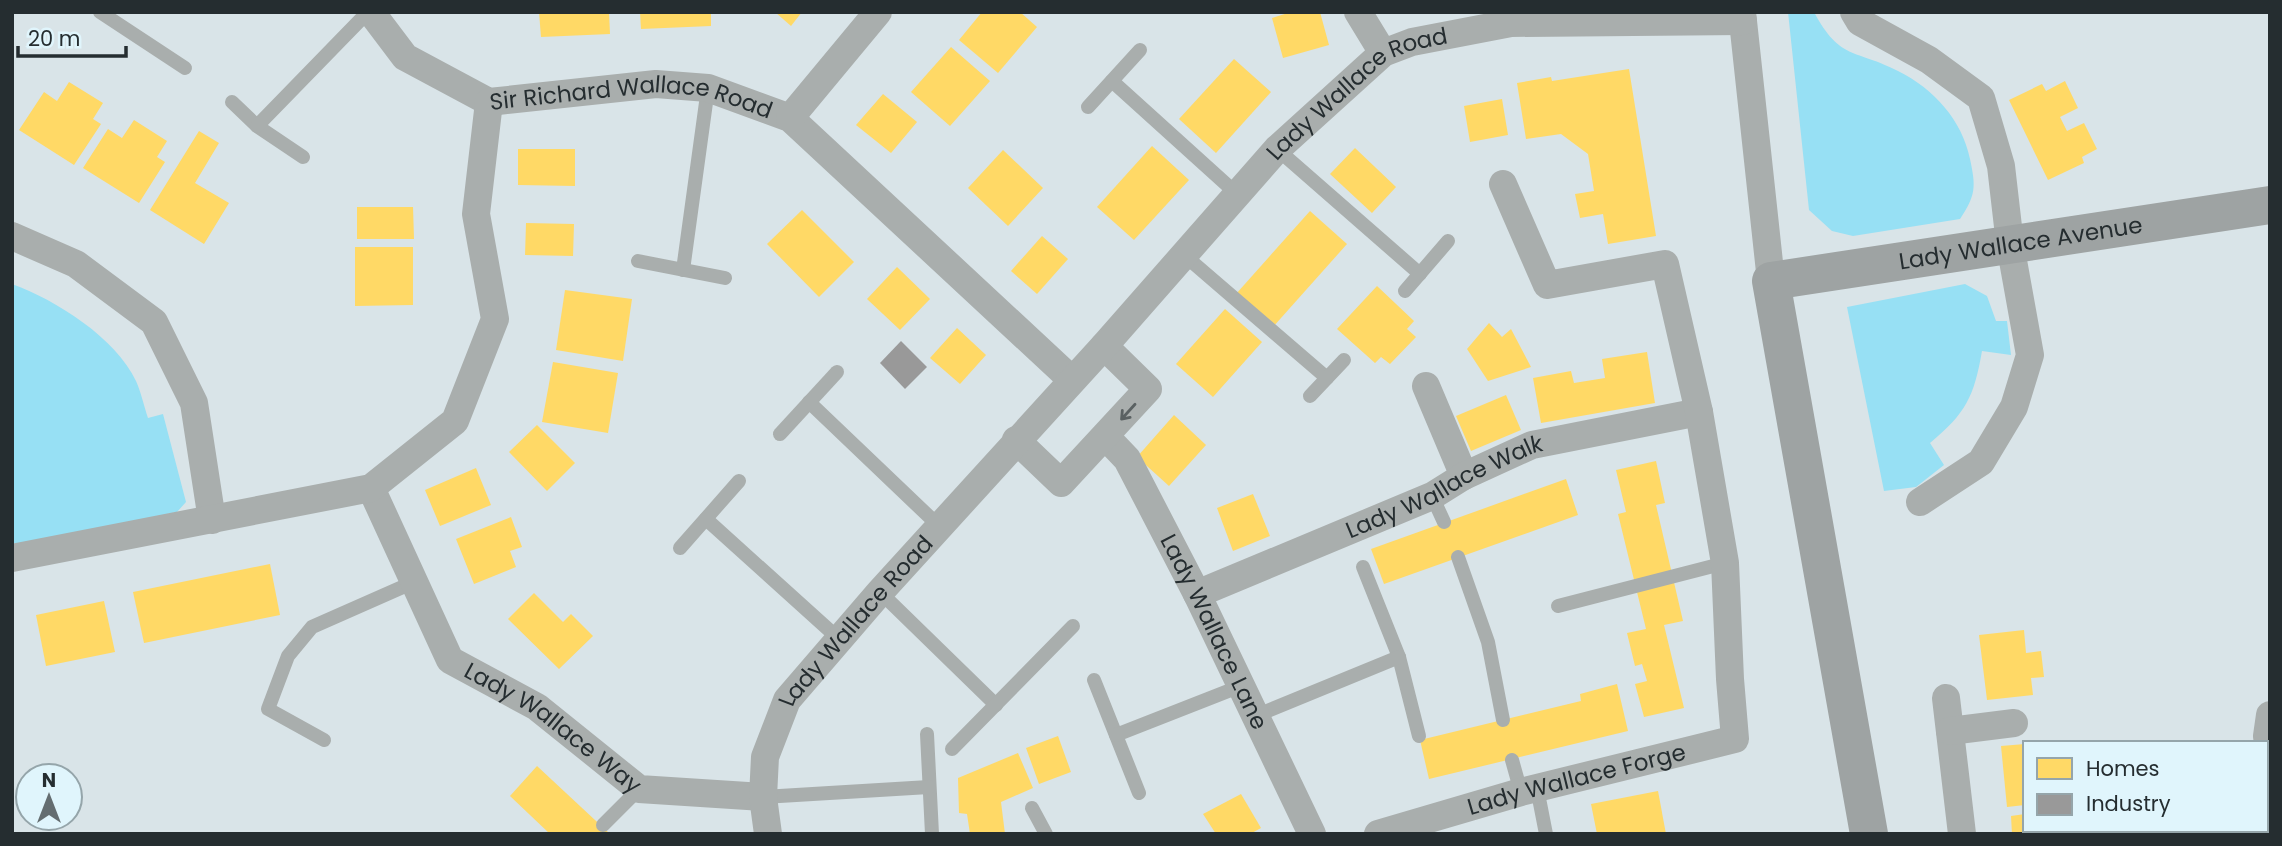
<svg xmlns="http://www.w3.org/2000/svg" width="2282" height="846" viewBox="0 0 2282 846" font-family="Poppins,sans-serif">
  <rect width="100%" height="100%" fill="#d9e4e8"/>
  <g fill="#97e0f4">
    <path d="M 1788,12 L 1814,12 C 1840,61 1856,49 1898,71 C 1934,89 1962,120 1970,159 C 1976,187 1976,195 1960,219 L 1853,236 L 1832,231 L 1809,210 Z"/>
    <path d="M 12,284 C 56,300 116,338 136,381 C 141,392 144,406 148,418 L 163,414 L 186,502 L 177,512 L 24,545 L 12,543 Z"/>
    <path d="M 1965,284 L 1987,296 L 1996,321 L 2007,321 L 2011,355 L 1982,351 C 1974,397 1966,413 1930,443 L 1944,465 L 1916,487 L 1884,491 L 1847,307 Z"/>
  </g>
  <g fill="#ffd966">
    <path d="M 539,12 L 609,12 L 610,34 L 541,37 Z"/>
    <path d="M 640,12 L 711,12 L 711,26 L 641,29 Z"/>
    <path d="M 775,12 L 802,12 L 791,26 Z"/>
    <path d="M 982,12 L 1020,12 L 1037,27 L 998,73 L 959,40 Z"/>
    <path d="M 1291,12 L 1320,12 L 1329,45 L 1283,58 L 1272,18 Z"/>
    <path d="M 951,47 L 990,81 L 950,126 L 911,92 Z"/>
    <path d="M 1234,59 L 1271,92 L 1216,153 L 1179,119 Z"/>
    <path d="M 1629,69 L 1656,236 L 1608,244 L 1603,214 L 1580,218 L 1575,194 L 1594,191 L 1588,154 L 1561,134 L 1526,139 L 1517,83 L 1551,77 L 1552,81 Z"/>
    <path d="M 2065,81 L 2078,108 L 2060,117 L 2067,131 L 2084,123 L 2097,149 L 2082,157 L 2084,163 L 2048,180 L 2009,100 L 2042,84 L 2046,91 Z"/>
    <path d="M 69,82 L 103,103 L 93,119 L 101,124 L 74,165 L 19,130 L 44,92 L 57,101 Z"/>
    <path d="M 883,94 L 917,122 L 891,153 L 856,125 Z"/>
    <path d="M 1502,99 L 1508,135 L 1470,142 L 1464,106 Z"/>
    <path d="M 134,120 L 167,141 L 157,157 L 165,162 L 139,203 L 83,168 L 108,129 L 122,138 Z"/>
    <path d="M 199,131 L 219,143 L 195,183 L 229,203 L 204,244 L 150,210 Z"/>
    <path d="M 1152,146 L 1189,180 L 1134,240 L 1097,207 Z"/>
    <path d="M 1355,148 L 1396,187 L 1372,213 L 1330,174 Z"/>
    <path d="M 518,149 L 575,149 L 575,186 L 518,185 Z"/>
    <path d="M 1003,150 L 1043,188 L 1008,226 L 968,188 Z"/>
    <path d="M 357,207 L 413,207 L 414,239 L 357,239 Z"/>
    <path d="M 802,210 L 854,262 L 819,297 L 767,244 Z"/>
    <path d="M 1310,211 L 1347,244 L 1273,327 L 1236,294 Z"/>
    <path d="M 526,223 L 574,224 L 573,256 L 525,255 Z"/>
    <path d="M 1042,236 L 1068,259 L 1037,294 L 1011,271 Z"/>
    <path d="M 355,247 L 413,247 L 413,305 L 355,306 Z"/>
    <path d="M 897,267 L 930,299 L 900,330 L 867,299 Z"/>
    <path d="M 1377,286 L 1414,321 L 1407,329 L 1416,337 L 1390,364 L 1381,357 L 1375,363 L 1337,329 Z"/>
    <path d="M 565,290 L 632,299 L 623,361 L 556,350 Z"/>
    <path d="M 1225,309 L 1262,342 L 1213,397 L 1176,364 Z"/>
    <path d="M 1489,323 L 1502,337 L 1511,329 L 1531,367 L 1488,381 L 1467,349 Z"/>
    <path d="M 957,328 L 986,355 L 960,384 L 930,358 Z"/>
    <path d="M 1647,352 L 1655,403 L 1541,423 L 1533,378 L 1571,371 L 1574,383 L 1605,378 L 1602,359 Z"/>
    <path d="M 553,362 L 618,373 L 608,433 L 542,422 Z"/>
    <path d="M 1506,395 L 1521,430 L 1471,451 L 1456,416 Z"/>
    <path d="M 1174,415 L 1206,445 L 1169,486 L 1137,457 Z"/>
    <path d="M 537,425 L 575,463 L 547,491 L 509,452 Z"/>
    <path d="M 1656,461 L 1665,503 L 1656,505 L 1683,621 L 1664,625 L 1684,708 L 1644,717 L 1635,684 L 1647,681 L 1642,664 L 1635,666 L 1627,633 L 1646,629 L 1618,514 L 1626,512 L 1616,470 Z"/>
    <path d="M 476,468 L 491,505 L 440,526 L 425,490 Z"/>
    <path d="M 1566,479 L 1578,515 L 1384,584 L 1371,549 Z"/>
    <path d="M 1253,494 L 1270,536 L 1233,551 L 1217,508 Z"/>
    <path d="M 511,517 L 522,547 L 510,551 L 516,567 L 474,584 L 456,539 Z"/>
    <path d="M 270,564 L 280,615 L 144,643 L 133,592 Z"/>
    <path d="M 534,593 L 563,622 L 571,614 L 593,636 L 559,669 L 508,619 Z"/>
    <path d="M 104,601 L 115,652 L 46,666 L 36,615 Z"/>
    <path d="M 2024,630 L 2026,653 L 2041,651 L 2044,677 L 2031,678 L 2033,695 L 1987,700 L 1979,635 Z"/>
    <path d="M 1617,684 L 1628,731 L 1429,779 L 1420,740 L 1581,701 L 1580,694 Z"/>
    <path d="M 1058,736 L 1071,772 L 1039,784 L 1026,748 Z"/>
    <path d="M 2025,744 L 2025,805 L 2007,807 L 2001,746 Z"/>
    <path d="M 1018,753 L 1033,788 L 1001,802 L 1005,834 L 970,834 L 967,814 L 959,813 L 958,778 Z"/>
    <path d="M 537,766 L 610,834 L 550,834 L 510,796 Z"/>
    <path d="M 1658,791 L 1666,834 L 1597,834 L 1591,804 Z"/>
    <path d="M 1241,794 L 1261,828 L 1250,834 L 1216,834 L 1203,814 Z"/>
    <path d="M 2025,814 L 2025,830 L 2062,830 L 2063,834 L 2012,834 L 2011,816 Z"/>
  </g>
  <path fill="#999" d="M 901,341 L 927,367 L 905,389 L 880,363 Z"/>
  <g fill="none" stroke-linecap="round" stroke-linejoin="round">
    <g stroke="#a9aead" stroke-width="14">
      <path d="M 100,12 L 185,68"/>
      <path d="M 1112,81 L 1237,194"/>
      <path d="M 232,102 L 257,126 L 303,157"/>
      <path d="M 1088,107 L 1140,50"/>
      <path d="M 257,126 L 368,12"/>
      <path d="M 1277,149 L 1420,274"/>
      <path d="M 1184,255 L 1327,378"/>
      <path d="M 638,261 L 725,278"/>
      <path d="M 683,270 L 708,88"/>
      <path d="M 1405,291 L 1448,241"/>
      <path d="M 1310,396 L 1344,360"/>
      <path d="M 809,402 L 940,527"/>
      <path d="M 780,434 L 837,372"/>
      <path d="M 1432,496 L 1444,522"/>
      <path d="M 706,519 L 839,639"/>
      <path d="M 680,548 L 739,481"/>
      <path d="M 1458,557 L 1488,642 L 1503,720"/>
      <path d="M 1363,567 L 1399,657 L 1419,736"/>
      <path d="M 880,592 L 996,705"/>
      <path d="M 1558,606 L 1725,563"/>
      <path d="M 1094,680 L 1139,793"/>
      <path d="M 1255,716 L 1399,657"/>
      <path d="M 927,734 L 932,834"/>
      <path d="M 1116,735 L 1241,686"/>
      <path d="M 324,740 L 268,709 L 288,656 L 312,627 L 414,582"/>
      <path d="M 952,749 L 1073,626"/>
      <path d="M 1512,760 L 1521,792"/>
      <path d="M 1537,788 L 1546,834"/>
      <path d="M 763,797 L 929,787"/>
      <path d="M 1032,808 L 1046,834"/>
      <path d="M 603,825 L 639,789"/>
    </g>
    <g stroke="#a9aead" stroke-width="28">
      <path id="s1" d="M 371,12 L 405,57 L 489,102 L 656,84 L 708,88 L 790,118 L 1072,380"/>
      <path d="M 1358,12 L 1383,53"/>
      <path d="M 1742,12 L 1771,281"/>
      <path d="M 1854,12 L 1860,22 L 1929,60 L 1981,98 L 2001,166 L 2010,244 L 2030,355 L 2014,407 L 1981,462 L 1920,502"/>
      <path d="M 790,118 L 878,12"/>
      <path d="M 12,236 L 76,264 L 154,322 L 194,403 L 212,520"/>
      <path d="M 1426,386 L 1464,476"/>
      <path id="s2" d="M 1106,437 L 1127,459 L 1197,594 L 1312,834"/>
      <path d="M 1016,440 L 1061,483 L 1148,389 L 1104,346"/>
      <path id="s3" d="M 371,488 L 450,660 L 537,707 L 639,789 L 763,797"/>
      <path d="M 12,558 L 371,488 L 455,421 L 495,319 L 476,214 L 489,102"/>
      <path id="s4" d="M 1197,594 L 1432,496 L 1464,476 L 1532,445 L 1699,412"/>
      <path d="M 1946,698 L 1962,834"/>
      <path d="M 2270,715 L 2267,736 L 2270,758"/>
      <path d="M 1950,731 L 2014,723"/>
      <path id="s5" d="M 768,834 L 763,797 L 765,757 L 787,700 L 880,592 L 1104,346 L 1277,149 L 1383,53 L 1412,42 L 1511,23 L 1743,21"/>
      <path id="s6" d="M 1378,834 L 1521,792 L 1735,739 L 1730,679 L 1725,563 L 1699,412 L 1665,264 L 1547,285 L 1503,184"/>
    </g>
    <path stroke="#9ea3a3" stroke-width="38" id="s7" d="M 1869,834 L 1771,281 L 2270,205"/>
  </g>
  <defs><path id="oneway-shaft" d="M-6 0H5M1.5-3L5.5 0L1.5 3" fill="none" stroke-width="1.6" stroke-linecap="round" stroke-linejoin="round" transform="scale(1.75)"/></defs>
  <use stroke="#5a6162" href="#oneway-shaft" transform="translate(1128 412) rotate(132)"/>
  <g text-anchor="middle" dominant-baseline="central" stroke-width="7" stroke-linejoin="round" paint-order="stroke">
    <g font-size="23" fill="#252d30" stroke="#e0f5fc">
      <text stroke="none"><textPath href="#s5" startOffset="976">Lady Wallace Road</textPath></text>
      <text stroke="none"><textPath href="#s1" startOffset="296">Sir Richard Wallace Road</textPath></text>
      <text stroke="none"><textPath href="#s7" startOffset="814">Lady Wallace Avenue</textPath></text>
      <text stroke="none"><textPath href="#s4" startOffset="270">Lady Wallace Walk</textPath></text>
      <text stroke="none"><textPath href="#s5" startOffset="243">Lady Wallace Road</textPath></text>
      <text stroke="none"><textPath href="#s2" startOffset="224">Lady Wallace Lane</textPath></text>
      <text stroke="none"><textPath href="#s3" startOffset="313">Lady Wallace Way</textPath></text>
      <text stroke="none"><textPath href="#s6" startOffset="206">Lady Wallace Forge</textPath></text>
    </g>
  </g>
  <rect width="2282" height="846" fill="none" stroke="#252d30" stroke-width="28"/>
  <rect x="2023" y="741" width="245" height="91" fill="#e0f5fc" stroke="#95a5aa" stroke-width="2"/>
  <rect x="2037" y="758" width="35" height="21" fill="#ffd966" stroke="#95a5aa" stroke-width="2"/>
  <text x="2086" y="776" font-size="21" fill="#252d30">Homes</text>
  <rect x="2037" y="794" width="35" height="21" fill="#999999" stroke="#95a5aa" stroke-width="2"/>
  <text x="2086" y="811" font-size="21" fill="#252d30">Industry</text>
  <g transform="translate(49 797)"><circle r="33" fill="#e0f5fc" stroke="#95a5aa" stroke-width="2"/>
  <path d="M0-5L12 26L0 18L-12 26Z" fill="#646d70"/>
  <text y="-10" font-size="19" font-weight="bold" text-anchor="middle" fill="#252d30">N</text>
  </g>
  <path d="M18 46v10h108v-10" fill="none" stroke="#252d30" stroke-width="3.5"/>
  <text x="28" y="46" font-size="21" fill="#252d30" stroke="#e0f5fc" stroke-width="5" paint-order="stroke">20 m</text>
</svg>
